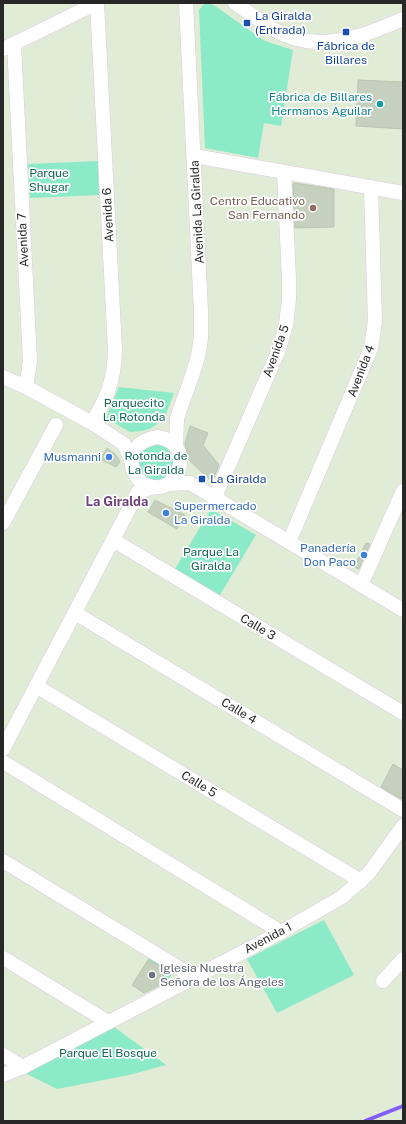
<svg xmlns="http://www.w3.org/2000/svg" width="406" height="1124" viewBox="0 0 406 1124" font-family="'Public Sans',sans-serif">
  <rect width="100%" height="100%" fill="#e0ecd6"/>
  <g fill="#8beac7">
    <path d="M 205,3 L 209,3 L 215,6 L 265,41 L 293,50 L 281,126 L 264,123 L 258,158 L 205,148 L 199,10 Z"/>
    <path d="M 98,161 L 99,195 L 30,198 L 28,164 Z"/>
    <path d="M 119,387 L 174,393 L 166,414 L 156,425 L 149,429 L 142,431 L 130,432 L 106,418 Z"/>
    <circle cx="156" cy="463" r="18"/>
    <path d="M 211,509 L 256,535 L 220,595 L 175,569 Z"/>
    <path d="M 324,920 L 354,975 L 277,1013 L 247,959 Z"/>
    <path d="M 150,955 L 171,968 C 172,977 169,980 162,984 L 164,982 L 165,967 L 162,968 L 148,960 Z"/>
    <path d="M 110,1024 L 166,1065 L 129,1075 L 57,1089 L 19,1070 Z"/>
  </g>
  <g fill="none" stroke-linecap="round" stroke-linejoin="round">
    <path stroke="#825bfb" stroke-width="3.5" d="M 365,1121 L 403,1106"/>
  </g>
  <g fill="#c6d0bf" stroke="#b8c7b0">
    <path d="M 358,80 L 403,82 L 403,129 L 356,126 Z"/>
    <path d="M 295,183 L 334,189 L 334,227 L 295,228 L 293,184 Z"/>
    <path d="M 190,426 L 208,433 L 203,445 L 219,465 L 212,482 L 188,459 L 185,443 Z"/>
    <path d="M 107,448 L 116,455 L 120,462 L 116,467 L 100,459 Z"/>
    <path d="M 155,500 L 185,515 L 177,529 L 148,512 Z"/>
    <path d="M 366,543 L 370,544 L 359,569 L 354,567 Z"/>
    <path d="M 393,764 L 403,770 L 403,800 L 381,787 Z"/>
    <path d="M 148,960 L 165,969 L 164,981 L 164,983 L 144,993 L 132,985 Z"/>
  </g>
  <g fill="none" stroke-linecap="round" stroke-linejoin="round">
    <defs>
      <g id="street">
        <path d="M 235,3 C 248,12 260,21 273,29 C 317,55 361,37 403,19"/>
        <path d="M 14,44 L 30,361 L 26,387"/>
        <path d="M 3,49 L 97,3"/>
        <path d="M 194,156 L 403,193"/>
        <path d="M 3,377 L 26,387 L 92,423 L 124,444 L 131,460"/>
        <path d="M 92,423 C 108,396 114,381 115,350 L 97,3"/>
        <path d="M 158,437 C 194,442 182,492 152,487 C 144,485 138,481 135,474 C 125,453 138,440 158,437 Z"/>
        <path d="M 176,447 L 177,418 L 193,373 L 198,356 L 201,338 L 201,312 L 186,3"/>
        <path d="M 168,484 L 190,483 L 403,610"/>
        <path d="M 215,497 L 278,352 L 286,325 L 289,299 L 289,279 L 284,172"/>
        <path d="M 3,523 L 56,425"/>
        <path d="M 113,540 L 403,713"/>
        <path d="M 289,542 L 371,348 L 375,321 L 371,187"/>
        <path d="M 361,585 L 403,491"/>
        <path d="M 75,613 L 403,810"/>
        <path d="M 36,686 L 361,881"/>
        <path d="M 3,749 L 138,492 L 154,487"/>
        <path d="M 3,762 L 281,932"/>
        <path d="M 3,861 L 194,977"/>
        <path d="M 3,958 L 108,1022"/>
        <path d="M 383,981 L 403,959"/>
        <path d="M 3,1055 L 23,1067"/>
        <path d="M 3,1075 L 23,1067 L 281,932 L 342,897 L 369,873 L 403,826"/>
      </g>
    </defs>
    <use href="#street" stroke="#ddcbe2" stroke-width="15"/>
    <use href="#street" stroke="#fff" stroke-width="14"/>
  </g>
  <g fill="#1a4fb4" stroke="#fff" stroke-width="1.5">
    <rect x="243" y="19" width="8" height="8" rx="2"/>
    <rect x="342" y="28" width="8" height="8" rx="2"/>
    <rect x="198" y="475" width="8" height="8" rx="2"/>
  </g>
  <circle fill="#0f9aa8" stroke="#fff" stroke-width="1.5" cx="380" cy="104" r="4"/>
  <circle fill="#8d6e63" stroke="#fff" stroke-width="1.5" cx="313" cy="208" r="4"/>
  <g fill="#3f7fe0" stroke="#fff" stroke-width="1.5">
    <circle cx="109" cy="457" r="4"/>
    <circle cx="166" cy="513" r="4"/>
    <circle cx="364" cy="555" r="4"/>
  </g>
  <circle fill="#6b7280" stroke="#fff" stroke-width="1.5" cx="152" cy="975" r="4"/>
  <g text-anchor="middle" dominant-baseline="central" stroke-width="3.5" stroke-linejoin="round" paint-order="stroke">
    <g font-size="12" fill="#164399" stroke="#fff" text-anchor="start">
      <text x="255" y="16">La Giralda<tspan x="255" dy="14">(Entrada)</tspan></text>
      <text x="346" y="46" text-anchor="middle">Fábrica de<tspan x="346" dy="14">Billares</tspan></text>
      <text x="210" y="479">La Giralda</text>
    </g>
    <g font-size="12" fill="#0d838f" stroke="#fff" text-anchor="end">
      <text x="372" y="97">Fábrica de Billares<tspan x="372" dy="14">Hermanos Aguilar</tspan></text>
    </g>
    <g font-size="12" fill="#116955" stroke="#fff">
      <text x="49" y="173">Parque<tspan x="49" dy="14">Shugar</tspan></text>
      <text x="134" y="403">Parquecito<tspan x="134" dy="14">La Rotonda</tspan></text>
      <text x="156" y="456">Rotonda de<tspan x="156" dy="14">La Giralda</tspan></text>
      <text x="211" y="552">Parque La<tspan x="211" dy="14">Giralda</tspan></text>
      <text x="108" y="1053">Parque El Bosque</text>
    </g>
    <g font-size="12" fill="#785e54" stroke="#fff" text-anchor="end">
      <text x="305" y="201">Centro Educativo<tspan x="305" dy="14">San Fernando</tspan></text>
    </g>
    <g font-size="12" fill="#272727" stroke="#fff">
      <text transform="translate(197 212) rotate(-93)">Avenida La Giralda</text>
      <text transform="translate(108 215) rotate(-93)">Avenida 6</text>
      <text transform="translate(23 240) rotate(-93)">Avenida 7</text>
      <text transform="translate(276 351) rotate(-70)">Avenida 5</text>
      <text transform="translate(361 371) rotate(-69)">Avenida 4</text>
      <text transform="translate(258 627) rotate(31)">Calle 3</text>
      <text transform="translate(239 711) rotate(31)">Calle 4</text>
      <text transform="translate(199 784) rotate(31)">Calle 5</text>
      <text transform="translate(268 938) rotate(-28)">Avenida 1</text>
    </g>
    <g font-size="12" fill="#366cbe" stroke="#fff" text-anchor="end">
      <text x="101" y="457">Musmanni</text>
      <text x="174" y="506" text-anchor="start">Supermercado<tspan x="174" dy="14">La Giralda</tspan></text>
      <text x="356" y="548">Panadería<tspan x="356" dy="14">Don Paco</tspan></text>
    </g>
    <g font-size="12" fill="#5b616d" stroke="#fff" text-anchor="start">
      <text x="160" y="968">Iglesia Nuestra<tspan x="160" dy="14">Señora de los Ángeles</tspan></text>
    </g>
    <g font-size="13" font-weight="bold" fill="#70437b" stroke="#fff">
      <text x="117" y="501">La Giralda</text>
    </g>
  </g>
  <rect width="406" height="1124" fill="none" stroke="#272727" stroke-width="8"/>
</svg>
